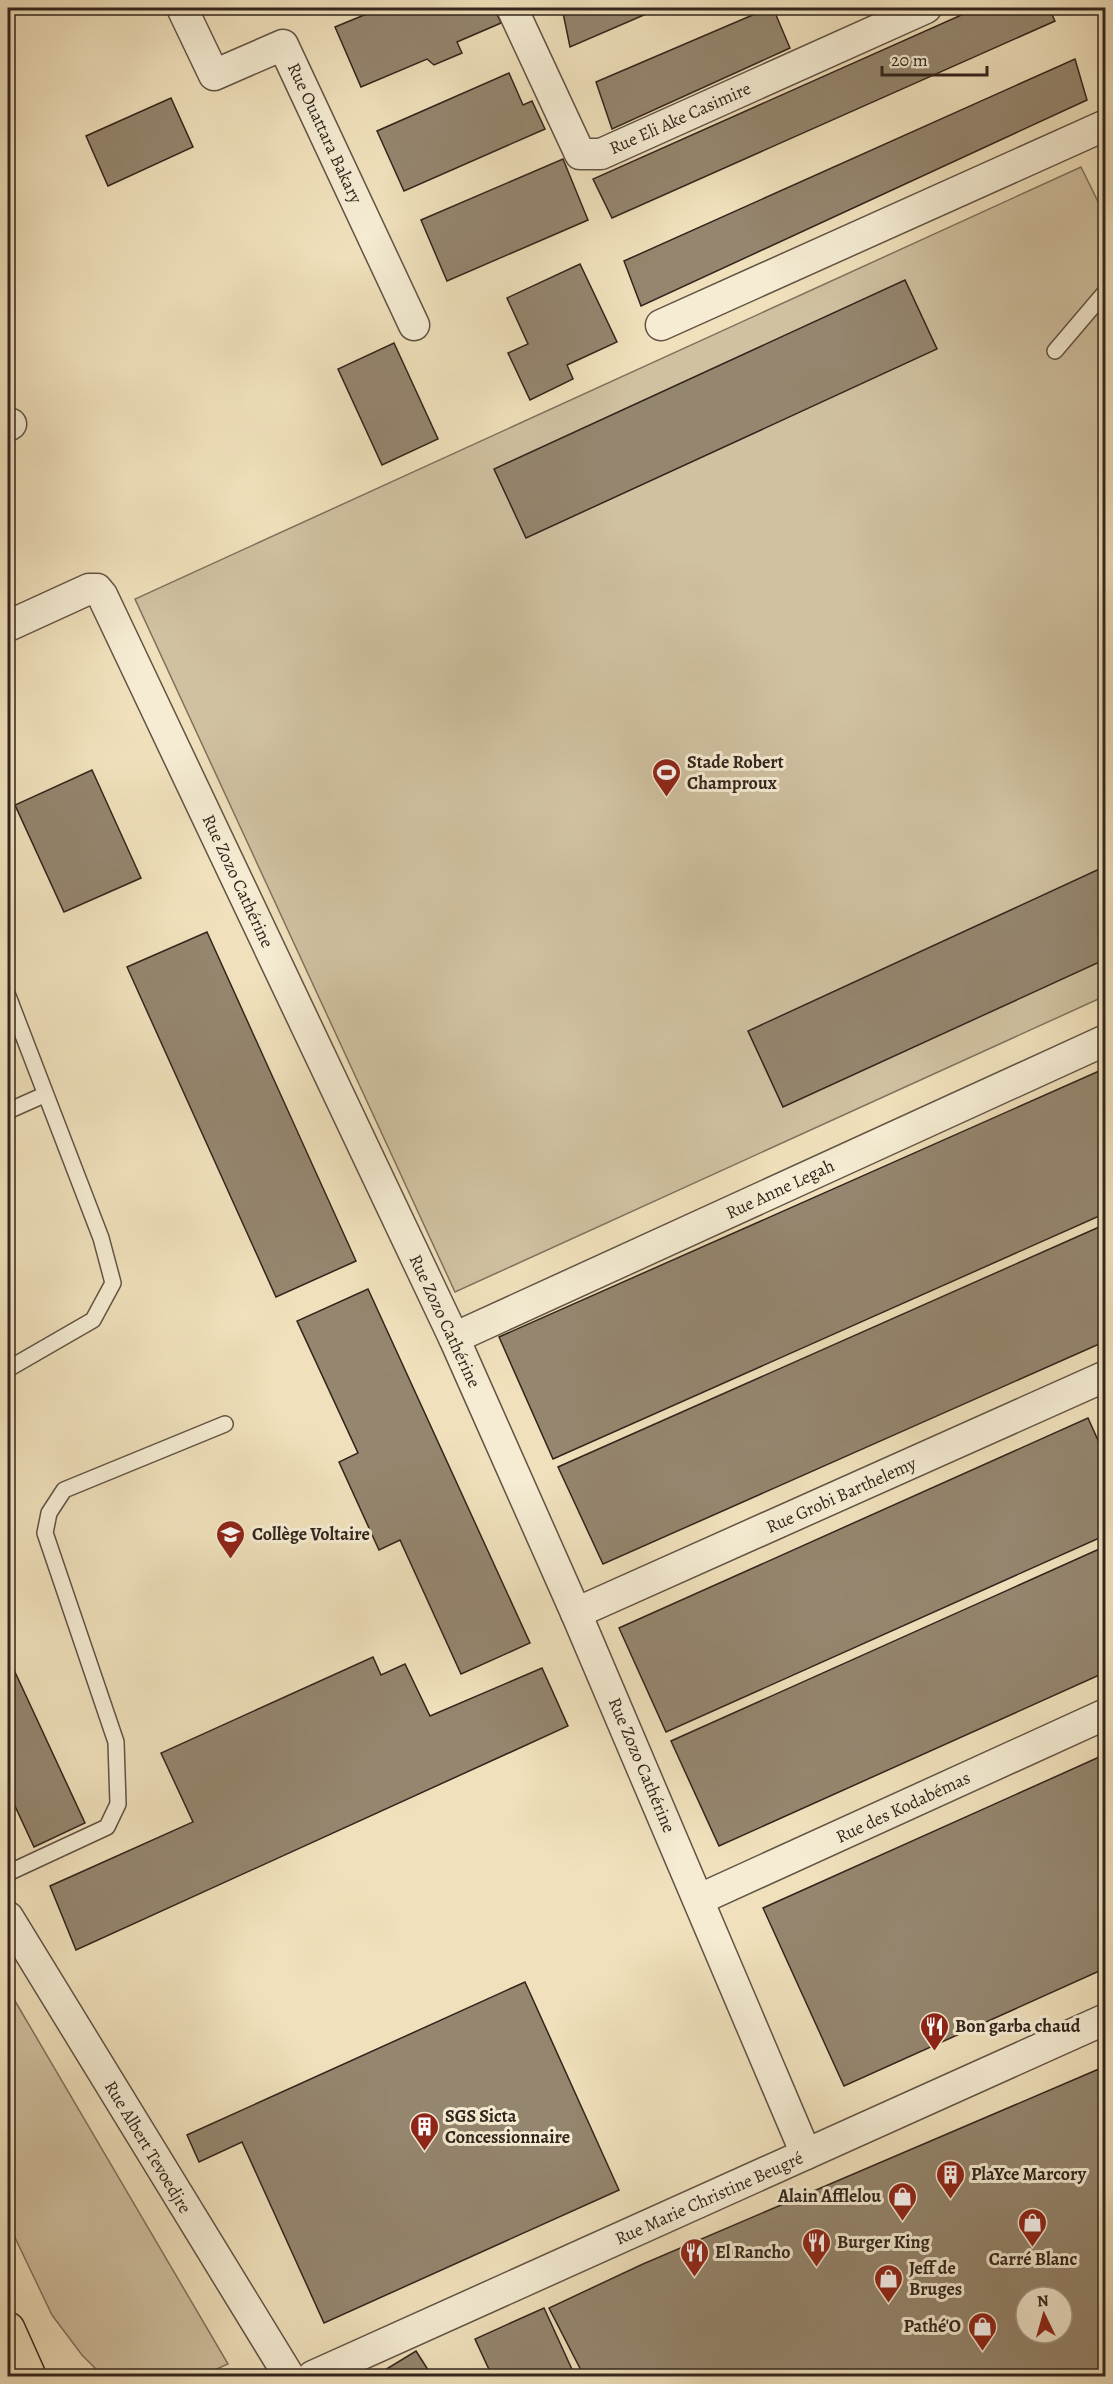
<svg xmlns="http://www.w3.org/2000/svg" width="1113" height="2384" viewBox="0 0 1113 2384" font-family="Alegreya,serif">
  <rect width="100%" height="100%" fill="#f0e1bc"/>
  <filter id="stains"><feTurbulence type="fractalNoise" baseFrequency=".00333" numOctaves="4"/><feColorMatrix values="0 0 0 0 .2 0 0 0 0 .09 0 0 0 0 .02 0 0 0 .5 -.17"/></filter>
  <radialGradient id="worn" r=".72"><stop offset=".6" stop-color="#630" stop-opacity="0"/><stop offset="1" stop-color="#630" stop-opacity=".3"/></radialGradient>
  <g fill="#d0c1a1" stroke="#81725e" stroke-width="1.5">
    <path d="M 1081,167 L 1106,218 L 1105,996 L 455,1292 L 135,599 Z"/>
    <path d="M 8,1989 L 228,2364 L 201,2376 L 103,2376 L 82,2355 L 52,2315 L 8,2223 Z"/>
  </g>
  <g fill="#95866f" stroke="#32241c" stroke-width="1.5" fill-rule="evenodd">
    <path d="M 381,8 L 494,8 L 501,23 L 457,42 L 462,53 L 434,65 L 427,59 L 361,87 L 335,27 Z"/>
    <path d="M 562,8 L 660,8 L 570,47 Z"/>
    <path d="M 769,8 L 773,8 L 790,48 L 612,129 L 596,82 Z"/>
    <path d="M 977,8 L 1049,8 L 1055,21 L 612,218 L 593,179 Z"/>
    <path d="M 1075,59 L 1087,100 L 641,306 L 624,261 Z"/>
    <path d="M 509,73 L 523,105 L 532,101 L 545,129 L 404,191 L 377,131 Z"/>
    <path d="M 171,98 L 193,147 L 108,186 L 86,136 Z"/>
    <path d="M 563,159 L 588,220 L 447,281 L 421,220 Z"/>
    <path d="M 580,264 L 617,342 L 567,365 L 573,379 L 530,400 L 508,353 L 528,344 L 507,298 Z"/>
    <path d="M 905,280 L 937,349 L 526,538 L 494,469 Z"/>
    <path d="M 394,343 L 438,439 L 382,465 L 338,369 Z"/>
    <path d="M 92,770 L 141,878 L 64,912 L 15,805 Z"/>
    <path d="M 1106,866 L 1106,959 L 783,1107 L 748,1031 Z"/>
    <path d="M 207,932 L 356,1261 L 276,1297 L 127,967 Z"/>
    <path d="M 1106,1068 L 1106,1213 L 553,1459 L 499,1337 Z"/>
    <path d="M 1106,1224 L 1106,1341 L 603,1564 L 558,1467 Z"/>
    <path d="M 368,1289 L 530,1643 L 461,1674 L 400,1540 L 379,1550 L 339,1462 L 358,1453 L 297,1321 Z"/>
    <path d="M 1088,1418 L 1106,1458 L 1106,1535 L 666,1732 L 619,1628 Z"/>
    <path d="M 1106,1546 L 1106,1672 L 719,1846 L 671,1741 Z"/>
    <path d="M 8,1657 L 85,1823 L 34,1847 L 8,1791 Z"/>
    <path d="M 373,1657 L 381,1675 L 405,1664 L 430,1716 L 542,1668 L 568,1726 L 76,1950 L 50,1886 L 193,1822 L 161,1753 Z"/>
    <path d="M 1106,1754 L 1106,1968 L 844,2086 L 763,1908 Z"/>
    <path d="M 525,1982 L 619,2190 L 324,2323 L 242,2142 L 199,2162 L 187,2135 Z"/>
    <path d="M 1106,2066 L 1106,2376 L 584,2376 L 549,2308 L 643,2264 ZM 1026,2297 L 1062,2297 L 1062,2333 L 1026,2333 Z"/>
    <path d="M 544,2308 L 575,2376 L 492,2376 L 475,2339 Z"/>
    <path d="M 416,2351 L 432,2376 L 375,2376 Z"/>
  </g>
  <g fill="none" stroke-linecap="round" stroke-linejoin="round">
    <defs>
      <g id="lane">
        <path d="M 1055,351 L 1106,291"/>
        <path d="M 8,996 L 101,1238 L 113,1283 L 93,1320 L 8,1369"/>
        <path d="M 8,1111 L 44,1095"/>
        <path d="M 8,1873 L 107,1827 L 118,1804 L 116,1742 L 45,1533 L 49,1513 L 64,1490 L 225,1424"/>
      </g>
      <g id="street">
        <path d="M 182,8 L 214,75 L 283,45 L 414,325"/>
        <path d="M 512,8 L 580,154 L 601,154 L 926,8"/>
        <path d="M 661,325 L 1106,125"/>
        <path d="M 8,426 L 11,424"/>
        <path d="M 8,626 L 89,589 L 97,589 L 102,595 L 454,1338 L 576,1613 L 806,2154"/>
        <path d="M 454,1338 L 1106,1040"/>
        <path d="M 576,1613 L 1106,1376"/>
        <path d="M 700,1899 L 1106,1714"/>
        <path d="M 8,1917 L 289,2376"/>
        <path d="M 313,2376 L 1106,2019"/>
      </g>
      <path id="highway" d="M 8,2329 L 29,2376"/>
    </defs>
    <use href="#lane" stroke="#625344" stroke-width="18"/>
    <use href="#street" stroke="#625344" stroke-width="33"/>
    <use href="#highway" stroke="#32241c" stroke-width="36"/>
    <use href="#lane" stroke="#f5ecd3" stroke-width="15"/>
    <use href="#street" stroke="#f5ecd3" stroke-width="30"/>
    <use href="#highway" stroke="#f0e1bc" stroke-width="33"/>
  </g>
  <defs>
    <symbol id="stadium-pin" viewBox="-11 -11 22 30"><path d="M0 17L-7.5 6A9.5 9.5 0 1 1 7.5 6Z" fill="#8f2418" stroke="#f5ecd3"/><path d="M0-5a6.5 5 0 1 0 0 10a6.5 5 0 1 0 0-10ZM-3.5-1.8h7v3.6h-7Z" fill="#fff"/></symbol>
    <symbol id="school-pin" viewBox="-11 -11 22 30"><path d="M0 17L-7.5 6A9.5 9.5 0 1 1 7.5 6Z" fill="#8f2418" stroke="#f5ecd3"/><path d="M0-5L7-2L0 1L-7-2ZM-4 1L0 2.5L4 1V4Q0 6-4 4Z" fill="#fff"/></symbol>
    <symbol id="restaurant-pin" viewBox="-11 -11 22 30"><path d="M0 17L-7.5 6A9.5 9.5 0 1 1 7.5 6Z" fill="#8f2418" stroke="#f5ecd3"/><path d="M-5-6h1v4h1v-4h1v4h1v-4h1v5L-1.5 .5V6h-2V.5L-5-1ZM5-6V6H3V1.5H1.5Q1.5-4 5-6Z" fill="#fff"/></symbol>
    <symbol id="building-pin" viewBox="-11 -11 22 30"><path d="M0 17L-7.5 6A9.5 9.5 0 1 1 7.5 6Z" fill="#8f2418" stroke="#f5ecd3"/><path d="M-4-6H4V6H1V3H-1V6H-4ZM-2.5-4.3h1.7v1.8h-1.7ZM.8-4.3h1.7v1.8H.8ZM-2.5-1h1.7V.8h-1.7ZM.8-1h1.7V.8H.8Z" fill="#fff"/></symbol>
    <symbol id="shop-pin" viewBox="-11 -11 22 30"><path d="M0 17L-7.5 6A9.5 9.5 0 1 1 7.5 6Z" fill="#8f2418" stroke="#f5ecd3"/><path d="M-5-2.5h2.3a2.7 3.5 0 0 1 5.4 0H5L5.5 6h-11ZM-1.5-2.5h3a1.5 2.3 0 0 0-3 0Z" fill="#fff"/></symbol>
  </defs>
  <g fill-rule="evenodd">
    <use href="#stadium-pin" x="650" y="756" width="33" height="45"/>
    <use href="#school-pin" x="214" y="1518" width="33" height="45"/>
    <use href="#restaurant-pin" x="918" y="2010" width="33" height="45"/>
    <use href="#building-pin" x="408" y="2110" width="33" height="45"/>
    <use href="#building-pin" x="934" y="2158" width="33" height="45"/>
    <use href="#shop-pin" x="886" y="2180" width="33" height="45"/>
    <use href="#shop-pin" x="1016" y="2206" width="33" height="45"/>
    <use href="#restaurant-pin" x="800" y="2226" width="33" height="45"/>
    <use href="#restaurant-pin" x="678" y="2236" width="33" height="45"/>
    <use href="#shop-pin" x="872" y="2262" width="33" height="45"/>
    <use href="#shop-pin" x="966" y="2310" width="33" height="45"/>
  </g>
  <g text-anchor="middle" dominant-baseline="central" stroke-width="6" stroke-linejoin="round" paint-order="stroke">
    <g font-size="18" fill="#32241c" stroke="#f5ecd3">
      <text transform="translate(680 118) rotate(-24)">Rue Eli Ake Casimire</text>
      <text transform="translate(325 133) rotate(65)">Rue Ouattara Bakary</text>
      <text transform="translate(238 881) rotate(65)">Rue Zozo Cathérine</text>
      <text transform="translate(780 1189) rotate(-25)">Rue Anne Legah</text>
      <text transform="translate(445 1321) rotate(65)">Rue Zozo Cathérine</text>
      <text transform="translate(841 1495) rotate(-24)">Rue Grobi Barthelemy</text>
      <text transform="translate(642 1765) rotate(67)">Rue Zozo Cathérine</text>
      <text transform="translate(903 1807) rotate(-25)">Rue des Kodabémas</text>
      <text transform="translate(148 2147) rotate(59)">Rue Albert Tevoedjre</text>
      <text transform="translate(709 2198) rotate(-24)">Rue Marie Christine Beugré</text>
    </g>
    <g font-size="18" font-weight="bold" fill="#32241c" stroke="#f5ecd3" text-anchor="start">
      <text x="687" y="762">Stade Robert<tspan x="687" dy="21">Champroux</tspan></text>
      <text x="252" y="1534">Collège Voltaire</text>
      <text x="955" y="2026">Bon garba chaud</text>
      <text x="445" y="2116">SGS Sicta<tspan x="445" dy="21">Concessionnaire</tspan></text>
      <text x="971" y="2174">PlaYce Marcory</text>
      <text x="881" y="2196" text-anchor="end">Alain Afflelou</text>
      <text x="837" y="2242">Burger King</text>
      <text x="715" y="2252">El Rancho</text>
      <text x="1033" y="2259" text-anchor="middle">Carré Blanc</text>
      <text x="909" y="2268">Jeff de<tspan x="909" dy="21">Bruges</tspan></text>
      <text x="961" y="2326" text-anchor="end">Pathé'O</text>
    </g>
  </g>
  <rect width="1113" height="2384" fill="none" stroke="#f0e1bc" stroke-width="30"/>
  <rect x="9" y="9" width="1095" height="2366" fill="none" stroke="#32241c" stroke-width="3"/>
  <rect x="15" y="15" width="1083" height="2354" fill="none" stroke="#32241c" stroke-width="1.5"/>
  <g transform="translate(1044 2315) rotate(355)"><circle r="28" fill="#f5ecd3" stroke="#a79c8a" stroke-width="1.5"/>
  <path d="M0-4.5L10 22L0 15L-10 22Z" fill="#8f2418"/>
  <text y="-9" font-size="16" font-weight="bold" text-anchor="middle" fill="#32241c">N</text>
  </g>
  <path d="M882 66v9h105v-9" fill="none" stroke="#32241c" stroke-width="3"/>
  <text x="891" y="66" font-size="18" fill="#32241c" stroke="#f5ecd3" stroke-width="4.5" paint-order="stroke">20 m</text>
  <rect width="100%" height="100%" filter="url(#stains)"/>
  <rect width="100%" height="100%" fill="url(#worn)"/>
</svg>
